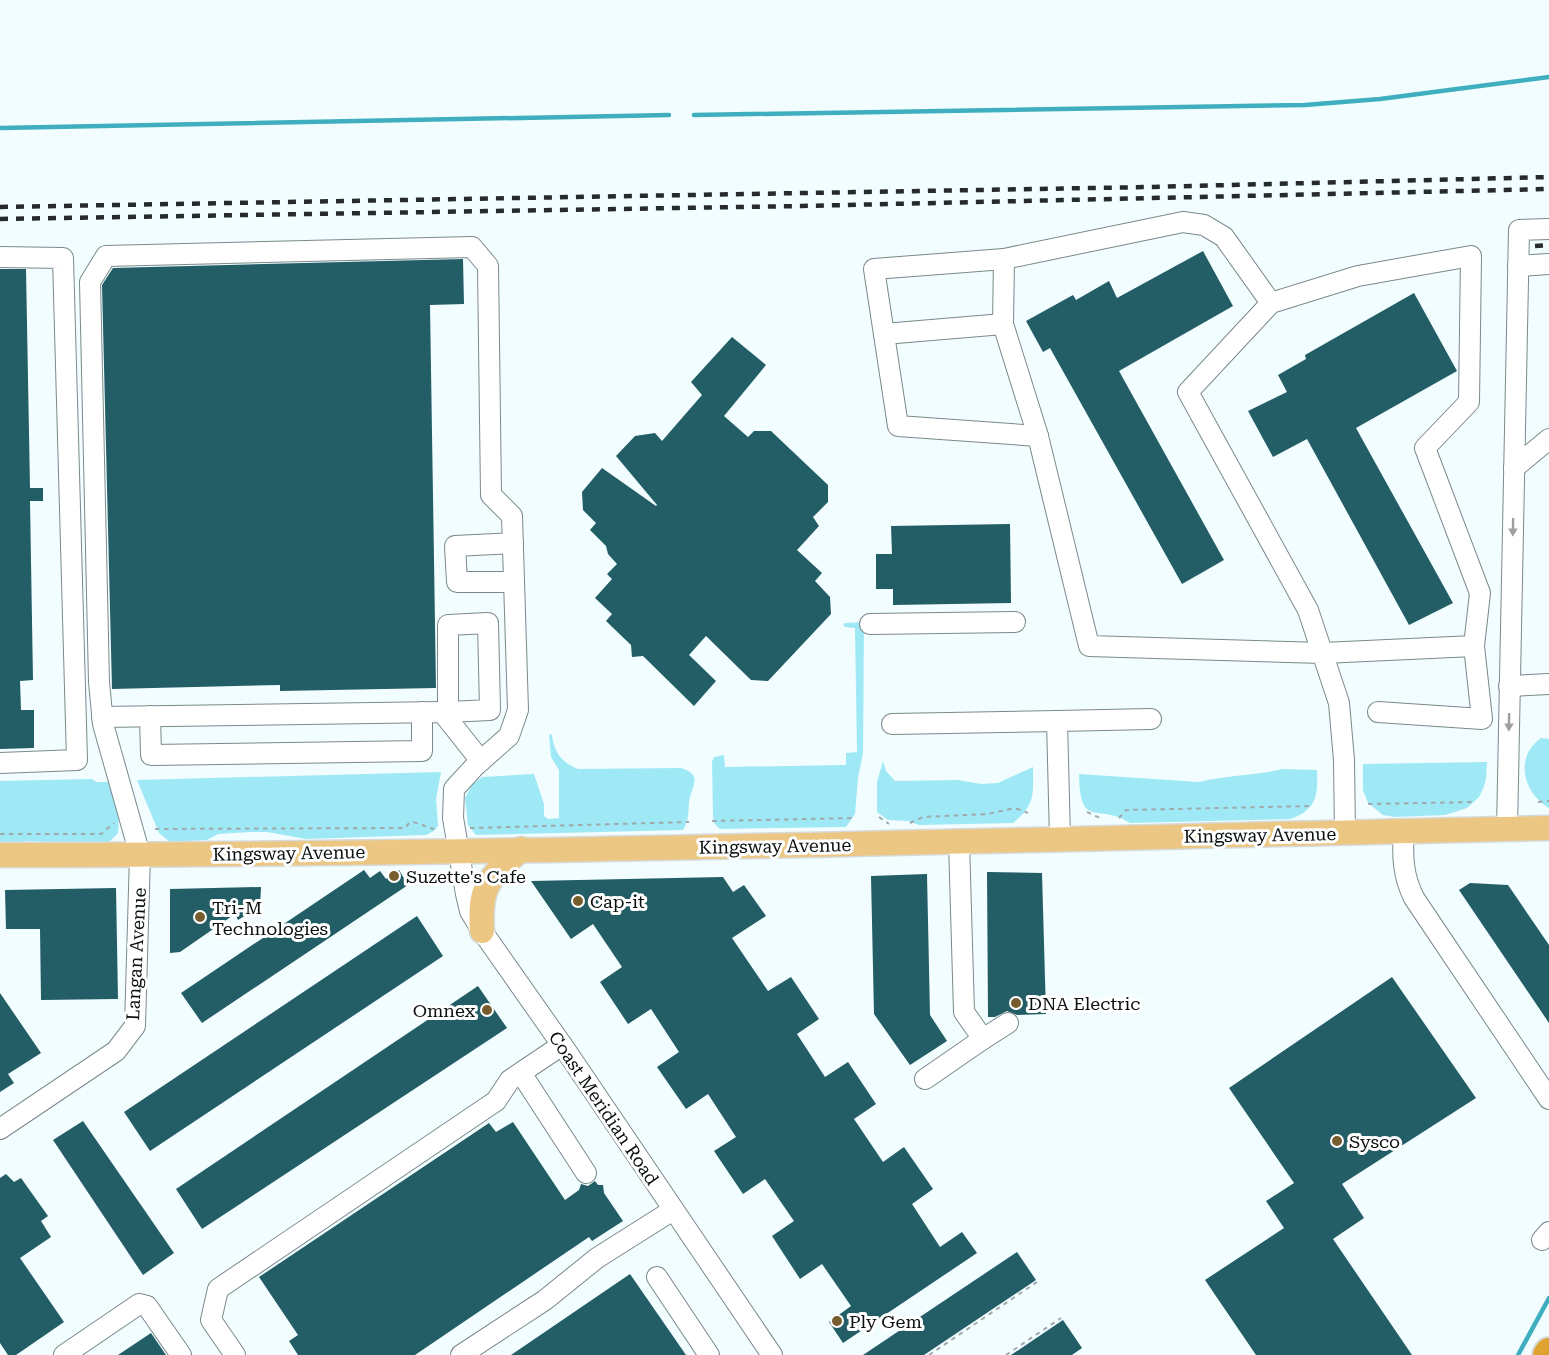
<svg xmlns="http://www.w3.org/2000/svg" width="1549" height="1355" viewBox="0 0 1549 1355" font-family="'Roboto Serif',serif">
  <rect width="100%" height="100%" fill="#f1fdff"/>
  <g fill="#9fe9f6">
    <path d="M 864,622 L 863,753 L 858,778 L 855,814 L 846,827 L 720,829 L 714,823 L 713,816 L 712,762 L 714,757 L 724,755 L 725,767 L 846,765 L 846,753 L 857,752 L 855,628 L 845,627 L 843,625 L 845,623 Z"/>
    <path d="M 549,734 L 552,735 C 554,752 561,762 578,769 L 681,768 C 705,775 690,788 689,803 C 688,814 689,820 683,830 L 476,835 L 468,825 L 465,798 L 472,785 L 482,777 L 534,774 L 544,804 L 544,816 L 548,819 L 559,818 L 559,770 L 551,757 Z"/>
    <path d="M 1541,738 L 1549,739 L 1549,808 C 1523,793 1514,757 1541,738 Z"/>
    <path d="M 883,761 L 886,771 L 895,781 L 958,780 L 981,784 L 998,783 L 1033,767 C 1033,793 1036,805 1013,823 L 919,825 L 908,821 L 888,820 L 877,812 L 877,782 Z"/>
    <path d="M 1487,762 L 1486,779 L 1483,789 L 1479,797 L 1467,808 L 1445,815 L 1395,817 L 1383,815 L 1368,803 L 1363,790 L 1363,764 Z"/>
    <path d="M 1282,769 L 1317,770 C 1318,795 1317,810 1290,819 L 1130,823 C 1098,802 1080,831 1079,774 L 1199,782 C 1226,775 1254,776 1282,769 Z"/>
    <path d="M 441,772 L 436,799 L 438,826 L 434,831 L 426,835 L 306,839 L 267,832 L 251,832 L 218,834 L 207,840 L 170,842 L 159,833 L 137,780 Z"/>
    <path d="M 92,779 L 96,782 L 111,782 L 119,816 L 118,833 L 107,844 L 25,841 L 0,846 L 0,781 Z"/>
  </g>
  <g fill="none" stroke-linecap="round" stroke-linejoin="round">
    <g stroke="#3fafbf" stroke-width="4.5">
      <path d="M 694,115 L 1305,105 L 1380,99 L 1549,77"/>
      <path d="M 0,128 L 669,115"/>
      <path d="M 1518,1355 L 1549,1298"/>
    </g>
  </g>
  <g fill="#235d65">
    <path d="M 1203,251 L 1233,306 L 1119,371 L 1224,560 L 1182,584 L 1050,348 L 1043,352 L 1026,321 L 1073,295 L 1076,300 L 1109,281 L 1117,298 Z"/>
    <path d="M 463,259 L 464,304 L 430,305 L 436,688 L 280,691 L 280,685 L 112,689 L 102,285 L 113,268 Z"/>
    <path d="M 0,269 L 26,269 L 30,488 L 43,488 L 43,501 L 30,501 L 33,680 L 20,681 L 21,710 L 34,710 L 34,748 L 0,749 Z"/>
    <path d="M 1414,293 L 1457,371 L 1356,428 L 1453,603 L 1409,625 L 1307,439 L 1273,457 L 1248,411 L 1287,392 L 1278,375 L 1306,359 L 1305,355 Z"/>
    <path d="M 732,337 L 766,365 L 724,416 L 748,437 L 754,431 L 771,431 L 828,485 L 828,502 L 813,517 L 819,526 L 797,550 L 822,573 L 815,581 L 830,597 L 831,614 L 768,681 L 751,680 L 706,636 L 689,655 L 716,681 L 694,706 L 643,656 L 632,657 L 631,645 L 606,621 L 612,614 L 595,598 L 612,579 L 607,574 L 617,564 L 608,554 L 606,546 L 590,530 L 596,523 L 583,510 L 582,492 L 602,468 L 656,506 L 657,505 L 616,456 L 635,436 L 655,433 L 662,441 L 702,395 L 691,382 Z"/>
    <path d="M 1010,524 L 1011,603 L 893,605 L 893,589 L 876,589 L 876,554 L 892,554 L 891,526 Z"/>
    <path d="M 364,870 L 370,878 L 380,871 L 386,879 L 399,870 L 408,885 L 202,1023 L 181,993 Z"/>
    <path d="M 987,872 L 1042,873 L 1046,1014 L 1017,1015 L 1007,1011 L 995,1017 L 988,1017 Z"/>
    <path d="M 927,874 L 930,1015 L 947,1041 L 910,1065 L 874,1014 L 871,876 Z"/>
    <path d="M 723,877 L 733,892 L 744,885 L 766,916 L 732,938 L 768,991 L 791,977 L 819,1019 L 797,1034 L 825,1077 L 848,1062 L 876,1104 L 854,1119 L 883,1162 L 904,1147 L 933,1189 L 912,1204 L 940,1247 L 962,1232 L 977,1253 L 843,1343 L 829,1322 L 851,1306 L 822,1264 L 800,1279 L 772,1236 L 794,1221 L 765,1179 L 743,1194 L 714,1151 L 736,1137 L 708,1094 L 686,1109 L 657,1067 L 679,1052 L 651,1009 L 628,1024 L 600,982 L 622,967 L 593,924 L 571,939 L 531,881 Z"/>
    <path d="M 1470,883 L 1508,885 L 1549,945 L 1549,1023 L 1459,890 Z"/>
    <path d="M 261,887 L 260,907 L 238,920 L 235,914 L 180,952 L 170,953 L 170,889 Z"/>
    <path d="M 116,888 L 118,999 L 41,1000 L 40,929 L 6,929 L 5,890 Z"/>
    <path d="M 417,916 L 443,956 L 150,1151 L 124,1112 Z"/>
    <path d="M 1392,977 L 1476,1098 L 1342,1184 L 1364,1218 L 1333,1239 L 1412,1355 L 1256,1355 L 1205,1280 L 1284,1228 L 1266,1201 L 1294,1183 L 1229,1088 Z"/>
    <path d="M 478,986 L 507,1028 L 202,1229 L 176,1189 Z"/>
    <path d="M 0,993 L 41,1053 L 8,1074 L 14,1083 L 0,1092 Z"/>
    <path d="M 83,1121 L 174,1253 L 143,1275 L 53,1140 Z"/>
    <path d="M 513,1122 L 565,1200 L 579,1190 L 581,1184 L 588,1186 L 595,1181 L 598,1185 L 603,1185 L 604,1193 L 623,1221 L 592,1241 L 589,1237 L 415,1355 L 298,1355 L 289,1341 L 298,1335 L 259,1277 L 489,1123 L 496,1132 Z"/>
    <path d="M 6,1174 L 14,1182 L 21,1178 L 48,1216 L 41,1221 L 51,1237 L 20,1258 L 64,1322 L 16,1355 L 8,1355 L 0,1343 L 0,1178 Z"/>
    <path d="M 1017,1252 L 1036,1280 L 924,1355 L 863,1355 Z"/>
    <path d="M 630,1274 L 686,1355 L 511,1355 Z"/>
    <path d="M 1063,1320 L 1082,1348 L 1072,1355 L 1011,1355 Z"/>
    <path d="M 151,1333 L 166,1355 L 118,1355 Z"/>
  </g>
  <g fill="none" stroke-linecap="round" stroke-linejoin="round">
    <defs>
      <g id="minor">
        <path d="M 0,257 L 63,258 L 77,760 L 0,763"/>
        <path d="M 1004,259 L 1003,324 L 1038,436"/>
        <path d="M 1518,266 L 1549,264"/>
        <path d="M 1271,303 L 1224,237 L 1204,225 L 1183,222 L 1004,259 L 874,269 L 898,426 L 1038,436 L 1089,646 L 1323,653 L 1474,646 L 1480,593 L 1425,448 L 1469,402 L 1471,256 L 1358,276 L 1271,303 L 1188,392 L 1308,610 L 1339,703 L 1344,760 L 1345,833"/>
        <path d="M 884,334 L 1003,324"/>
        <path d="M 1514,468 L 1549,439"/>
        <path d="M 513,543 L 455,546 L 457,582 L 514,582"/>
        <path d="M 870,624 L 1015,622"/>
        <path d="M 1509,686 L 1549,684"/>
        <path d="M 442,712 L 448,712 L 490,710 L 488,623 L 448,625 L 448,712"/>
        <path d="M 1378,712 L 1482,719 L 1474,646"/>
        <path d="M 150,716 L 151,755 L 422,751 L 422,712"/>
        <path d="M 102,717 L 442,712 L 481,761"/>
        <path d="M 1057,721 L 1151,719"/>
        <path d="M 892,724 L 1057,721 L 1060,839"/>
        <path d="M 1507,829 L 1519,230 L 1549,229"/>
        <path d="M 1404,831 C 1402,856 1403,876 1414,898 L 1549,1099"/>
        <path d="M 983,1039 L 1008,1023"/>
        <path d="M 521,1073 L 586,1173"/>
        <path d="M 925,1079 L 983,1039 L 964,1012 L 959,842"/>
        <path d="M 0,1129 L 116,1051 L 135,1026 L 140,855 L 103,724 L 99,682 L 90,282 L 106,256 L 472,247 L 488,266 L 491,495 L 512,516 L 518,710 L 509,736 L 475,766 L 454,789 L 453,818 L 466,894 L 470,911 L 482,931 L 569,1055 L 772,1355"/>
        <path d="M 1542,1240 L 1549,1232"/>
        <path d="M 657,1277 L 709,1355"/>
        <path d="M 64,1355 L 139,1304 L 147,1306 L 181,1355"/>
        <path d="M 235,1355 L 211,1320 L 218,1289 L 496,1101 L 510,1080 L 562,1045"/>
        <path d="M 461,1355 L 545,1300 L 597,1258 L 673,1210"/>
      </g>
      <g id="major">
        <path d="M 0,855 C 516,855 1033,839 1549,828"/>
        <path d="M 482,931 C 479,886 488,879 521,849"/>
      </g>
      <path id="highway" d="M 1547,1355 L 1549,1352"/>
    </defs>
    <use href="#minor" stroke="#7b898b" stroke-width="22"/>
    <use href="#major" stroke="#d8d9d9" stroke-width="27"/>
    <use href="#highway" stroke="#d8d9d9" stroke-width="32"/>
    <g stroke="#a0a9ab" stroke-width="2" stroke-dasharray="4.5 4.5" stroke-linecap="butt">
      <path d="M 1538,802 L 1549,801"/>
      <path d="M 1368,804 L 1476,802"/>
      <path d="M 1087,812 L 1102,819"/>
      <path d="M 879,817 L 889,824"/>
      <path d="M 1119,818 L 1126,810 L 1313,806"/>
      <path d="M 712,821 L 855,818"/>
      <path d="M 910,823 L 923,817 L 988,814 L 1010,809 L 1018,809 L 1028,813"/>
      <path d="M 470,828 L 689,822"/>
      <path d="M 155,829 L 405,828 L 410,822 C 421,822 426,829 437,829"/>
      <path d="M 0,834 L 101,834 L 114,823"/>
      <path d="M 929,1355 L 1037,1282"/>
      <path d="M 1006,1355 L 1061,1318"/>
    </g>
    <use href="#minor" stroke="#fff" stroke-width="20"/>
    <use href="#major" stroke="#ebc783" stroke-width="24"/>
    <use href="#highway" stroke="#dda230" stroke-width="28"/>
    <g stroke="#252b2c" stroke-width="4.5" stroke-dasharray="8 8" stroke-linecap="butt">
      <path d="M 0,207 L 1150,187 L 1549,177"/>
      <path d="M 0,219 L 802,206 L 1549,189"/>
      <path d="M 1535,246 L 1549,245"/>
    </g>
  </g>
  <defs><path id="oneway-solid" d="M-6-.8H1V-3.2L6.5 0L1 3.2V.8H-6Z" transform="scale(1.5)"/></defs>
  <g fill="#9d9f9f">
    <use href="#oneway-solid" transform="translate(1513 527) rotate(91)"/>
    <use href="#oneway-solid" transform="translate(1509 722) rotate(91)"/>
  </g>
  <g fill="#775c2e" stroke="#fff" stroke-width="2">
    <circle cx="394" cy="876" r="6"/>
    <circle cx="578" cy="901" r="6"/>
    <circle cx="200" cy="917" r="6"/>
    <circle cx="1016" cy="1003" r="6"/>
    <circle cx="487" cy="1010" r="6"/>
    <circle cx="1337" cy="1141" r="6"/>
    <circle cx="837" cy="1321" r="6"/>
  </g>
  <g text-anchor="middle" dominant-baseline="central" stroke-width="6" stroke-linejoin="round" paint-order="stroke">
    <g font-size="18" fill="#0a0f10" stroke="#fff">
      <text transform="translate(1260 835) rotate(-1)">Kingsway Avenue</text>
      <text transform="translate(775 846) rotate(-1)">Kingsway Avenue</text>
      <text transform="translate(289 853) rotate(-1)">Kingsway Avenue</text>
      <text transform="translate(136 954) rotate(-87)">Langan Avenue</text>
      <text transform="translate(604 1108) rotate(56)">Coast Meridian Road</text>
    </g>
    <g font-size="18" fill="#0a0f10" stroke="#fff" text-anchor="start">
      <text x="406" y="876">Suzette's Cafe</text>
      <text x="590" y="901">Cap-it</text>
      <text x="212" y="907">Tri-M<tspan x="212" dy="21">Technologies</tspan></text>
      <text x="1028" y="1003">DNA Electric</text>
      <text x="475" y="1010" text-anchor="end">Omnex</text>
      <text x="1349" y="1141">Sysco</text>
      <text x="849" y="1321">Ply Gem</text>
    </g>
  </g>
</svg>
